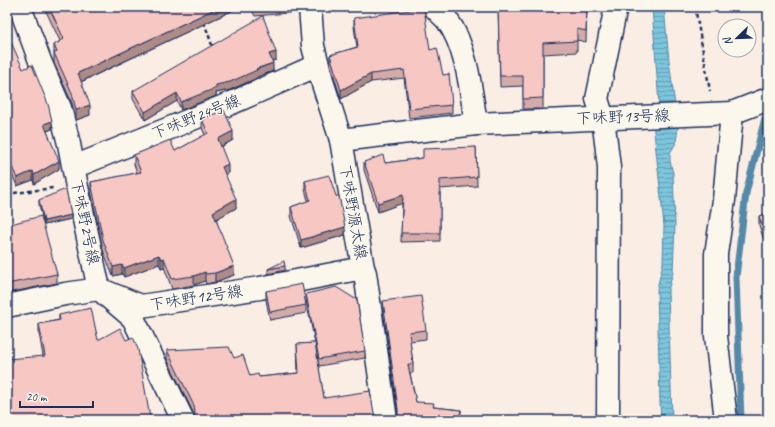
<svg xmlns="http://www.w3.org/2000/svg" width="775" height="427" viewBox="0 0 775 427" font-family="Caveat,'Klee One',sans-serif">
  <defs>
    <pattern id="water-rules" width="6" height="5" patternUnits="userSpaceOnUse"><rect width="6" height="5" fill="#7cc5dc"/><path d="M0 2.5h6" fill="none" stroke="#65a0b6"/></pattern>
  </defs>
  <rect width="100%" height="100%" fill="#faede4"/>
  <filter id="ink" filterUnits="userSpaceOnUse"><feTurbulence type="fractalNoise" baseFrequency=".025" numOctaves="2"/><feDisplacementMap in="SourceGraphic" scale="8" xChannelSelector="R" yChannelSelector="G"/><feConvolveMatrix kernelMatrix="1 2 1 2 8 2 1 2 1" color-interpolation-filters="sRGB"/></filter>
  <g filter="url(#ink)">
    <path fill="url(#water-rules)" stroke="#5589aa" d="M 652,7 L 664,7 L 669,61 L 678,127 L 676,143 L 670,153 L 670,161 L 673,173 L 675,225 L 673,272 L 668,291 L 672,420 L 661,420 L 660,403 L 657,289 L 663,263 L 664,226 L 653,122 L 659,105 Z"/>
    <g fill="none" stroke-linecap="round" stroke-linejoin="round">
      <path stroke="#5589aa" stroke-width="7" d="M 741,420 L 736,277 L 746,193 L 765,118"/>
      <defs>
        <g id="minor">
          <path d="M 20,7 L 40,61 L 60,108 L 69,144 L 77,187 L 99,289 L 133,318 L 183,420"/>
          <path d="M 310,7 L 313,46 L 323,84 L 341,140 L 363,268 L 365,273 L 386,420"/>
          <path d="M 434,7 C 438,11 443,16 447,20 C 467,47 471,91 476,124"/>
          <path d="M 341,140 L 476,124 L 732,113 L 768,99"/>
          <path d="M 74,167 L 234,102 L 318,65"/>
          <path d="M 7,306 L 65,294 L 99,289 L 141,306 L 260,288 L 363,268"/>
          <path d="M 608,420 L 609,167 L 603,118 L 597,99 L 616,7"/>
          <path d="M 726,420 L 716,336 L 716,254 L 724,200 L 732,113"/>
        </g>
      </defs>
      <use href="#minor" stroke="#1b2f5e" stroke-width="25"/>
      <g stroke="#1b2f5e" stroke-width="2.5" stroke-dasharray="4 3" stroke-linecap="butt">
        <path d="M 695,7 L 710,91"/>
        <path d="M 204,22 L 213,48"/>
        <path d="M 7,194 L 53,188"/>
      </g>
      <use href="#minor" stroke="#fbf7ec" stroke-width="22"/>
    </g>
    <g fill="#d4aba8" stroke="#1b2f5e">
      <path d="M 44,7 L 240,7 L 81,82 L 90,115 L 76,120 L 72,103 L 54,63 L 54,45 L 60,41 Z"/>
      <path d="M 250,7 L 298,7 L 298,12 L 255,16 Z"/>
      <path d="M 498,7 L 587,7 L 586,42 L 577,40 L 577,52 L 543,54 L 543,109 L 523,109 L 523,86 L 500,87 Z"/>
      <path d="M 354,18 L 430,50 L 443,75 L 452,105 L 452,113 L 409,118 L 404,78 L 371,82 L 341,99 L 330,63 L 330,55 L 357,47 L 354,27 Z"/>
      <path d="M 7,44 L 23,69 L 52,129 L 47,131 L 59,169 L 34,184 L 33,180 L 17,186 L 7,163 Z"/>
      <path d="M 276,60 L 272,61 L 273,71 L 257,77 L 257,78 L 230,90 L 216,93 L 216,96 L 181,110 L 177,101 L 145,120 L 133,99 L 133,91 Z"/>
      <path d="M 202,119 L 233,140 L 221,147 L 228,173 L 225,174 L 236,208 L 216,219 L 234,275 L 215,282 L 206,284 L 205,281 L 194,285 L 172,289 L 164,267 L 161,268 L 159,264 L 124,277 L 122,274 L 113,276 L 103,250 L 91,191 L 91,182 L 137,173 L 134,164 L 134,155 L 175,151 L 205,135 L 202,128 Z"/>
      <path d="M 476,147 L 477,186 L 440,189 L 440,241 L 401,242 L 402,203 L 378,212 L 364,170 L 364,162 L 385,163 L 423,158 Z"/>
      <path d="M 305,181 L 345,235 L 301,248 L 291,216 L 291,207 L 308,201 L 305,189 Z"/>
      <path d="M 39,200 L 71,219 L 44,225 L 39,205 Z"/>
      <path d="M 768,213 L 768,253 L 759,225 L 759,216 Z"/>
      <path d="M 7,225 L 57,274 L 57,283 L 7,293 L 7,246 L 8,246 L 7,244 Z"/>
      <path d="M 285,266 L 285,270 L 268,274 L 268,269 Z"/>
      <path d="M 266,291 L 306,305 L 306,313 L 270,320 L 266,300 Z"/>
      <path d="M 306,294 L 365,351 L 365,358 L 319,366 L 316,352 L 324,398 L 374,413 L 376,418 L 194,418 L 194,414 L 167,359 L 167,350 L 234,358 L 250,376 L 259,377 L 298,373 L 297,344 L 315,343 L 306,301 Z"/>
      <path d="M 383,301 L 426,330 L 426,339 L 410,341 L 413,364 L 413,373 L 410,373 L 416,402 L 434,407 L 461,410 L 460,420 L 394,420 L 398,414 L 383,310 Z"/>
      <path d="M 59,315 L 98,340 L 150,418 L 175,420 L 7,420 L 43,356 L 39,333 L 39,324 L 59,320 Z"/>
    </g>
    <g fill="#ad8b88" stroke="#1b2f5e">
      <path d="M 219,7 L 240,7 L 78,83 L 78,73 Z"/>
      <path d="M 276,52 L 276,60 L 269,62 L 269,54 Z"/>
      <path d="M 273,63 L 273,71 L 257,77 L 257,78 L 230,90 L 216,93 L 216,96 L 181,110 L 181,102 L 216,85 Z"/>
      <path d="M 371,74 L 371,82 L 341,99 L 341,90 Z"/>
      <path d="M 177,93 L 177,101 L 145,120 L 145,112 Z"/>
      <path d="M 90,105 L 90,115 L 76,120 L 76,110 Z"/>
      <path d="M 52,121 L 52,129 L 44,132 L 44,124 Z"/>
      <path d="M 233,131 L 233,140 L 218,148 L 218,139 Z"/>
      <path d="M 59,161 L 59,169 L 34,184 L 34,175 Z"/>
      <path d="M 228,164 L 228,173 L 222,176 L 222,167 Z"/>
      <path d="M 33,171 L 33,180 L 17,186 L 17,178 Z"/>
      <path d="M 403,195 L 403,203 L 378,212 L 378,203 Z"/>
      <path d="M 236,199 L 236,208 L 213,221 L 213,212 Z"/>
      <path d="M 71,215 L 71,219 L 44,225 L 44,221 Z"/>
      <path d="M 345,227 L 345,235 L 301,248 L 301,240 Z"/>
      <path d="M 159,255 L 159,264 L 124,277 L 124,268 Z"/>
      <path d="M 164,258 L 164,267 L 161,268 L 161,259 Z"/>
      <path d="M 122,265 L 122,274 L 113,276 L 113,267 Z"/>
      <path d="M 234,266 L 234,275 L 215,282 L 215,273 Z"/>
      <path d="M 205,272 L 205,281 L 194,285 L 194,276 Z"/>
      <path d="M 461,410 L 460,420 L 459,420 Z"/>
    </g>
    <g fill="#f7c7c3" stroke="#1b2f5e">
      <path d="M 49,7 L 219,7 L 78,73 L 90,105 L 76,110 L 72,93 L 54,53 L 57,52 L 54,45 L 64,39 Z"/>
      <path d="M 498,7 L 587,7 L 586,31 L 577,29 L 577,41 L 543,43 L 543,98 L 523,99 L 523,76 L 500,76 Z"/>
      <path d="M 424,8 L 430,50 L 437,48 L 443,75 L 449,74 L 452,105 L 409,109 L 404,70 L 371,74 L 341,90 L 330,55 L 358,47 L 354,18 Z"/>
      <path d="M 263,16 L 276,52 L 269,54 L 273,63 L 256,69 L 257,70 L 230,82 L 216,85 L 216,88 L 181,102 L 177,93 L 145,112 L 133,91 Z"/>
      <path d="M 11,42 L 23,69 L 32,65 L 48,104 L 52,121 L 44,124 L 59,161 L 34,175 L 33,171 L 17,178 L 7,155 L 7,44 Z"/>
      <path d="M 224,110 L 233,131 L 218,139 L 228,164 L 222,167 L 236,199 L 213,212 L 234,266 L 215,273 L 206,274 L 205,272 L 194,276 L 172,279 L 164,258 L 161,259 L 159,255 L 124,268 L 122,265 L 113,267 L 103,240 L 91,182 L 141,172 L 134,155 L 170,140 L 175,151 L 208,133 L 202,119 Z"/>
      <path d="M 476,147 L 477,177 L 440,180 L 440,233 L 401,233 L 403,195 L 378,203 L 364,162 L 383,155 L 385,163 L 423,158 L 423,149 Z"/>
      <path d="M 329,175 L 336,196 L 339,196 L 345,227 L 301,240 L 291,207 L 310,200 L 305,181 Z"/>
      <path d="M 66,189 L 71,215 L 44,221 L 39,200 Z"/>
      <path d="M 768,213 L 768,245 L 759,216 Z"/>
      <path d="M 41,216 L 57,274 L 7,284 L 7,246 L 10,246 L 7,235 L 7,225 Z"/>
      <path d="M 284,261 L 285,266 L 268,269 Z"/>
      <path d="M 302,284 L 306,305 L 270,312 L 266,291 Z"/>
      <path d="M 336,287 L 357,300 L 365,351 L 319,359 L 306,294 Z"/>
      <path d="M 421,296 L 426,330 L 409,332 L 413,364 L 408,365 L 416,402 L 434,403 L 433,407 L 461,410 L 459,420 L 394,420 L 398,415 L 398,409 L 383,301 Z"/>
      <path d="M 91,308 L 98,340 L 120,328 L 126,340 L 133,337 L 138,349 L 150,418 L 171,415 L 175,420 L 7,420 L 7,359 L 45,356 L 39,324 L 60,320 L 59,315 Z"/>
      <path d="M 315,343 L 324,398 L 370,391 L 374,413 L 376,418 L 378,420 L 191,420 L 194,418 L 195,412 L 194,406 L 167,350 L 229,347 L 234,358 L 243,355 L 250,376 L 258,374 L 259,377 L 299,373 L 297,344 Z"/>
    </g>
  </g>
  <g text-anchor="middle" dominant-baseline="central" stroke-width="3" stroke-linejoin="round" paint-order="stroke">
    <g font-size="16" fill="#1b2f5e" stroke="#fbf7ec">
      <text transform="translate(196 117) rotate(-22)">下味野24号線</text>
      <text transform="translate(623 117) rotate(-2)">下味野13号線</text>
      <text transform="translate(353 212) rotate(80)">下味野源太線</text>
      <text transform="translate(85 222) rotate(78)">下味野2号線</text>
      <text transform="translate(196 298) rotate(-9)">下味野12号線</text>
    </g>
  </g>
  <rect width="775" height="427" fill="none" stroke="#fbf7ec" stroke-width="24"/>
  <rect x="12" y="12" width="751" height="403" fill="none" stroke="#1b2f5e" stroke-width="1.5" filter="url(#ink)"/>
  <g transform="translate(737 38) rotate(247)"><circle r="19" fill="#fbf7ec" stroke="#a1a7b3"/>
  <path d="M0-3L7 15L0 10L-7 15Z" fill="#1b2f5e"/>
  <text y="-6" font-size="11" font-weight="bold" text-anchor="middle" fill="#1b2f5e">N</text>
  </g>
  <path d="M20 401v6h73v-6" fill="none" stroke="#1b2f5e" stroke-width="2"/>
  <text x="26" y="401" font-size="12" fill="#1b2f5e" stroke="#fbf7ec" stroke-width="3" paint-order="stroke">20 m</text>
</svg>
